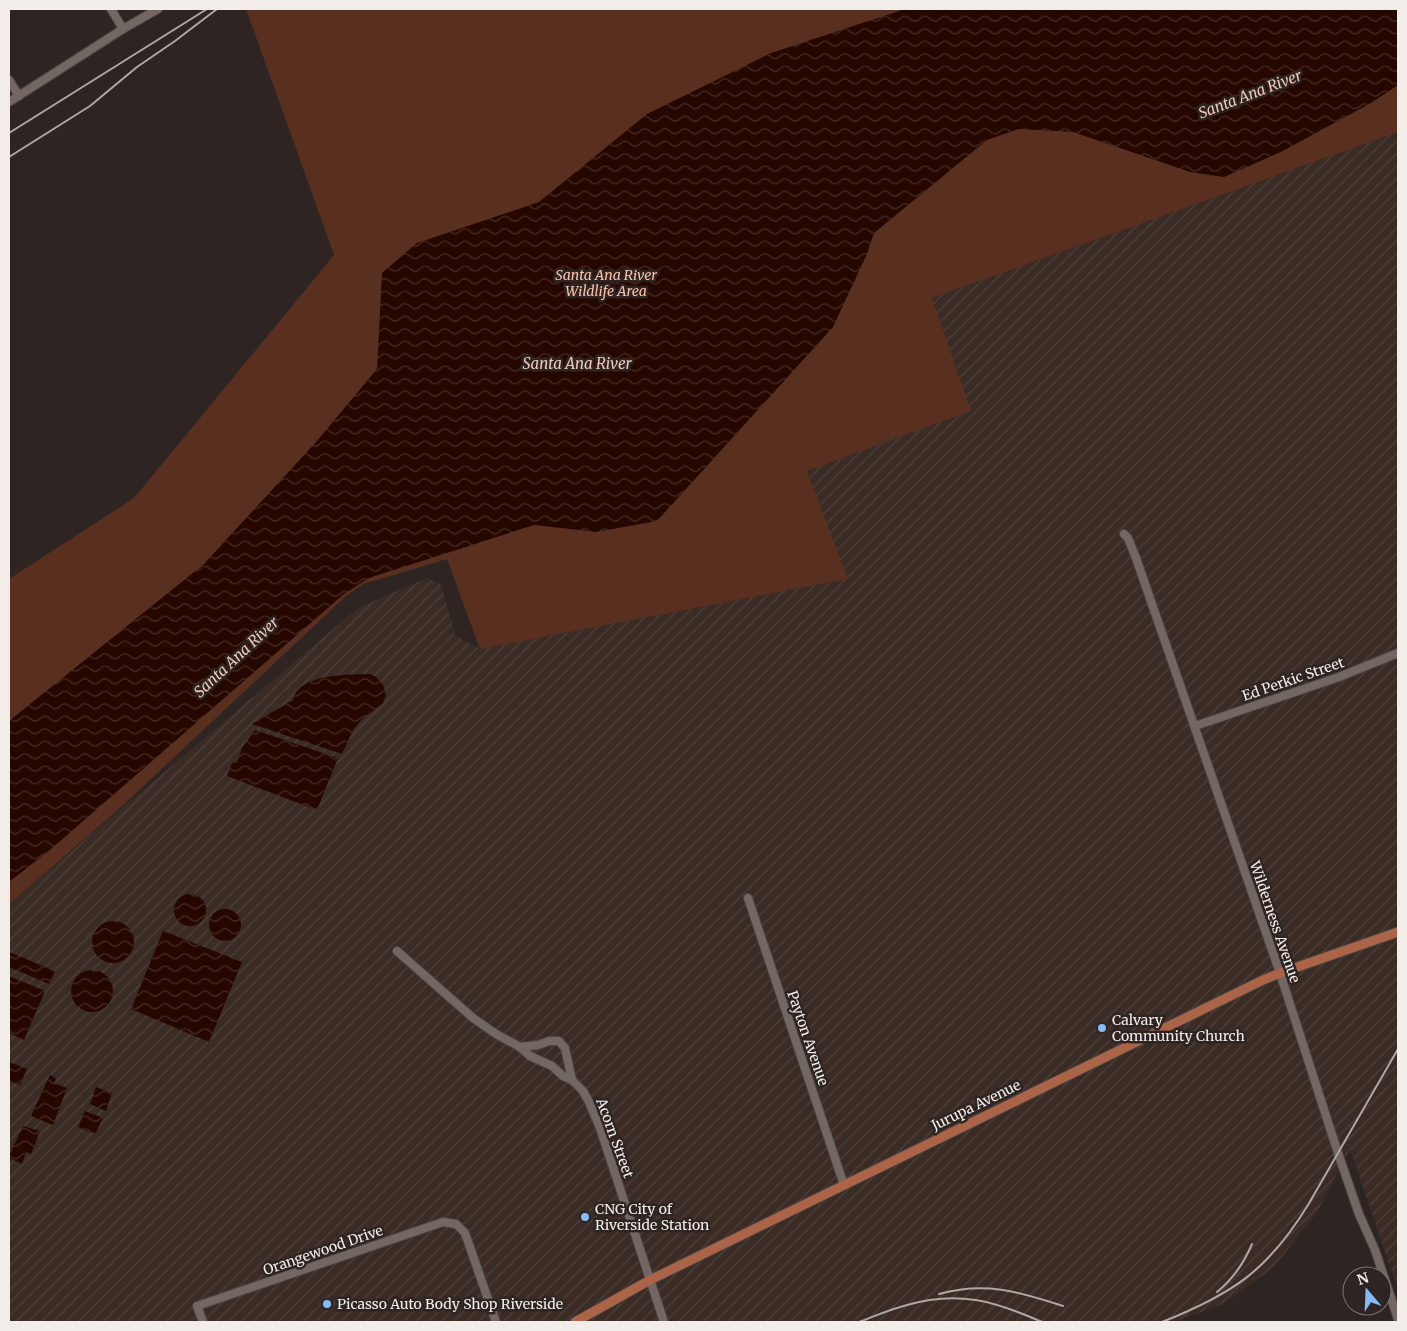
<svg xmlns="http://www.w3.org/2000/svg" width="1407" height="1331" viewBox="0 0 1407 1331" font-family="Merriweather,serif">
  <defs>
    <pattern id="industrial-furrows" width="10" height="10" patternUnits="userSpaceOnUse" patternTransform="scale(1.25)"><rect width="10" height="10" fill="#3a2b25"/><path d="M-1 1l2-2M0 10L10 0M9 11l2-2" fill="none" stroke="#4d403a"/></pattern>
    <pattern id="water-waves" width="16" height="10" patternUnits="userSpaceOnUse" patternTransform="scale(1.25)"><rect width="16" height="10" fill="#260700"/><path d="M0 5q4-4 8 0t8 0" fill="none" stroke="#462b25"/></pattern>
  </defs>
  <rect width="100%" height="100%" fill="#2e2522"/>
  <path fill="url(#industrial-furrows)" d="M 1398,132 L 1398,1290 L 1350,1149 L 1316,1214 L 1274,1267 L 1223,1304 L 1174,1322 L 9,1322 L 9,904 L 358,608 L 427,578 L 441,584 L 455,635 L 480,649 L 847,579 L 807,471 L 970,411 L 932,298 Z"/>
  <path fill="#593020" d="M 246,9 L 1398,9 L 1398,132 L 932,298 L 971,411 L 807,471 L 848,579 L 480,649 L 447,559 L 363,584 L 346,596 L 119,809 L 9,904 L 9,579 L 134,498 L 334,255 Z"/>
  <g fill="url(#water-waves)">
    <path d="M 905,9 L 1398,9 L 1398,85 L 1371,103 L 1281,152 L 1224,177 L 1190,172 L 1073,132 L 1019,129 L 987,140 L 874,233 L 867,254 L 833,327 L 657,521 L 596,532 L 534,525 L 369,578 L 344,594 L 51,849 L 9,882 L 9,721 L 204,564 L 316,442 L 377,369 L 382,273 L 417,243 L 539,202 L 647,114 L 771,53 Z"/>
    <path d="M 370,674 L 376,677 L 383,685 L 386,695 L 382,705 L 364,717 L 353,730 L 342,754 L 252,724 L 293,700 C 299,673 348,675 370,674 Z"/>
    <path d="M 255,730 L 338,758 L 317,810 L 227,776 L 232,763 L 237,762 L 242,748 Z"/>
    <circle cx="190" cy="910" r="16"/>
    <circle cx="225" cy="925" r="16"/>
    <circle cx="113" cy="942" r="21"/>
    <path d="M 163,931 L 242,962 L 209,1042 L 131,1009 Z"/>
    <path d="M 9,952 L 55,971 L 49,984 L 9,967 Z"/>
    <circle cx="92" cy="991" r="21"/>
    <path d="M 9,976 L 45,991 L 24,1040 L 9,1033 Z"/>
    <path d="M 9,1062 L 27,1069 L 20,1085 L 9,1081 Z"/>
    <path d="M 50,1075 L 56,1078 L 54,1083 L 67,1088 L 53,1125 L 31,1116 Z"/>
    <path d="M 96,1087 L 112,1093 L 106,1111 L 90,1104 Z"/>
    <path d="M 85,1111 L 103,1118 L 95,1134 L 78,1127 Z"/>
    <path d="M 23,1126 L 40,1131 L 31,1154 L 26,1152 L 22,1164 L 9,1158 L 9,1156 Z"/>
  </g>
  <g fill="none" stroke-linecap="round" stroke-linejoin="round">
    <defs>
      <g id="minor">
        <path d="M 111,9 L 123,29"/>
        <path d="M 9,80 L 19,96"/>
        <path d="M 9,102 L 123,29 L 158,9"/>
        <path d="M 1124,534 L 1128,538 L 1136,558 L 1280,973 L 1338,1153 L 1359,1214 L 1375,1250 L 1398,1319"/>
        <path d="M 1195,726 L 1339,677 L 1398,653"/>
        <path d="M 748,898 L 844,1185"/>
        <path d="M 397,951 L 473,1018 L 496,1034 L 520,1047 L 530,1056 L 552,1066 L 563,1076 L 572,1080 L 583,1091 L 589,1102 L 600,1128 L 664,1322"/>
        <path d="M 520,1047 L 538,1045 L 549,1041 L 559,1041 L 565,1048 L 572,1080"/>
        <path d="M 203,1322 L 197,1306 L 443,1222 L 456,1224 L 465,1233 L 496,1322"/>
      </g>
      <path id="major" d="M 575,1322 L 650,1280 L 1263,980 L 1280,973 L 1398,932"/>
    </defs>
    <use href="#minor" stroke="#4b4441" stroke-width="10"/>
    <use href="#major" stroke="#4b4441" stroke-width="11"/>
    <use href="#minor" stroke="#726763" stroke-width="8"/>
    <use href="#major" stroke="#ab6447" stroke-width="9"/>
    <g stroke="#aea7a4" stroke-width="2">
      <path d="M 9,133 L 207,9"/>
      <path d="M 9,157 L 90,106 L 137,67 L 175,41 L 217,9"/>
      <path d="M 1217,1292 C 1233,1279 1244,1263 1252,1244"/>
      <path d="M 939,1294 C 986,1281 1019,1292 1063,1306"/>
      <path d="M 859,1322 C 875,1316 891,1309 907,1305 C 957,1290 995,1301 1042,1322"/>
      <path d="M 1162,1322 C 1233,1294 1268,1270 1308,1205 L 1398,1049"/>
    </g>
  </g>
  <g fill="#83bcfb" stroke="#2e2522" stroke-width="2">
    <circle cx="1102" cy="1028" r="5"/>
    <circle cx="585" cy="1217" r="5"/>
    <circle cx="327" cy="1304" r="5"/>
  </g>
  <g text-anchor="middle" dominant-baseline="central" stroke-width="5" stroke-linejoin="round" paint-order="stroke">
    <g font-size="14" font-style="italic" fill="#fdc1ab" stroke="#2e2522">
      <text x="606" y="275">Santa Ana River<tspan x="606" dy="16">Wildlife Area</tspan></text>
    </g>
    <g font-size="14" fill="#f3edea" stroke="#2e2522">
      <text transform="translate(1293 679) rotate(-19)">Ed Perkic Street</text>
      <text transform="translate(1275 922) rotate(71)">Wilderness Avenue</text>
      <text transform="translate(808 1038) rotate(71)">Payton Avenue</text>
      <text transform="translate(976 1105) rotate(-26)">Jurupa Avenue</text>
      <text transform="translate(615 1138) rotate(70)">Acorn Street</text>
      <text transform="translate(323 1250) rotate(-19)">Orangewood Drive</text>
    </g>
    <g font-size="14" fill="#f3edea" stroke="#2e2522" text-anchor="start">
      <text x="1112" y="1020">Calvary<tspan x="1112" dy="16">Community Church</tspan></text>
      <text x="595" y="1209">CNG City of<tspan x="595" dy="16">Riverside Station</tspan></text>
      <text x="337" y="1304">Picasso Auto Body Shop Riverside</text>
    </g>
    <g font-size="15" font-style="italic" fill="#f2c9ba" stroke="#2e2522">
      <text transform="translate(1250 94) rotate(-21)">Santa Ana River</text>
      <text x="577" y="363">Santa Ana River</text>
      <text transform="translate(236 657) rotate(-43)">Santa Ana River</text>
    </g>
  </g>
  <rect width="1407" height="1331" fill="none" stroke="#f3edea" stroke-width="20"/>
  <g transform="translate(1367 1291) rotate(341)"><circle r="24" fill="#2e2522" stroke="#7d7572"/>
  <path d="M0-4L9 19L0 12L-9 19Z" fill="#83bcfb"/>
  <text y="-8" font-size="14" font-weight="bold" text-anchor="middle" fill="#f3edea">N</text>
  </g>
</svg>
